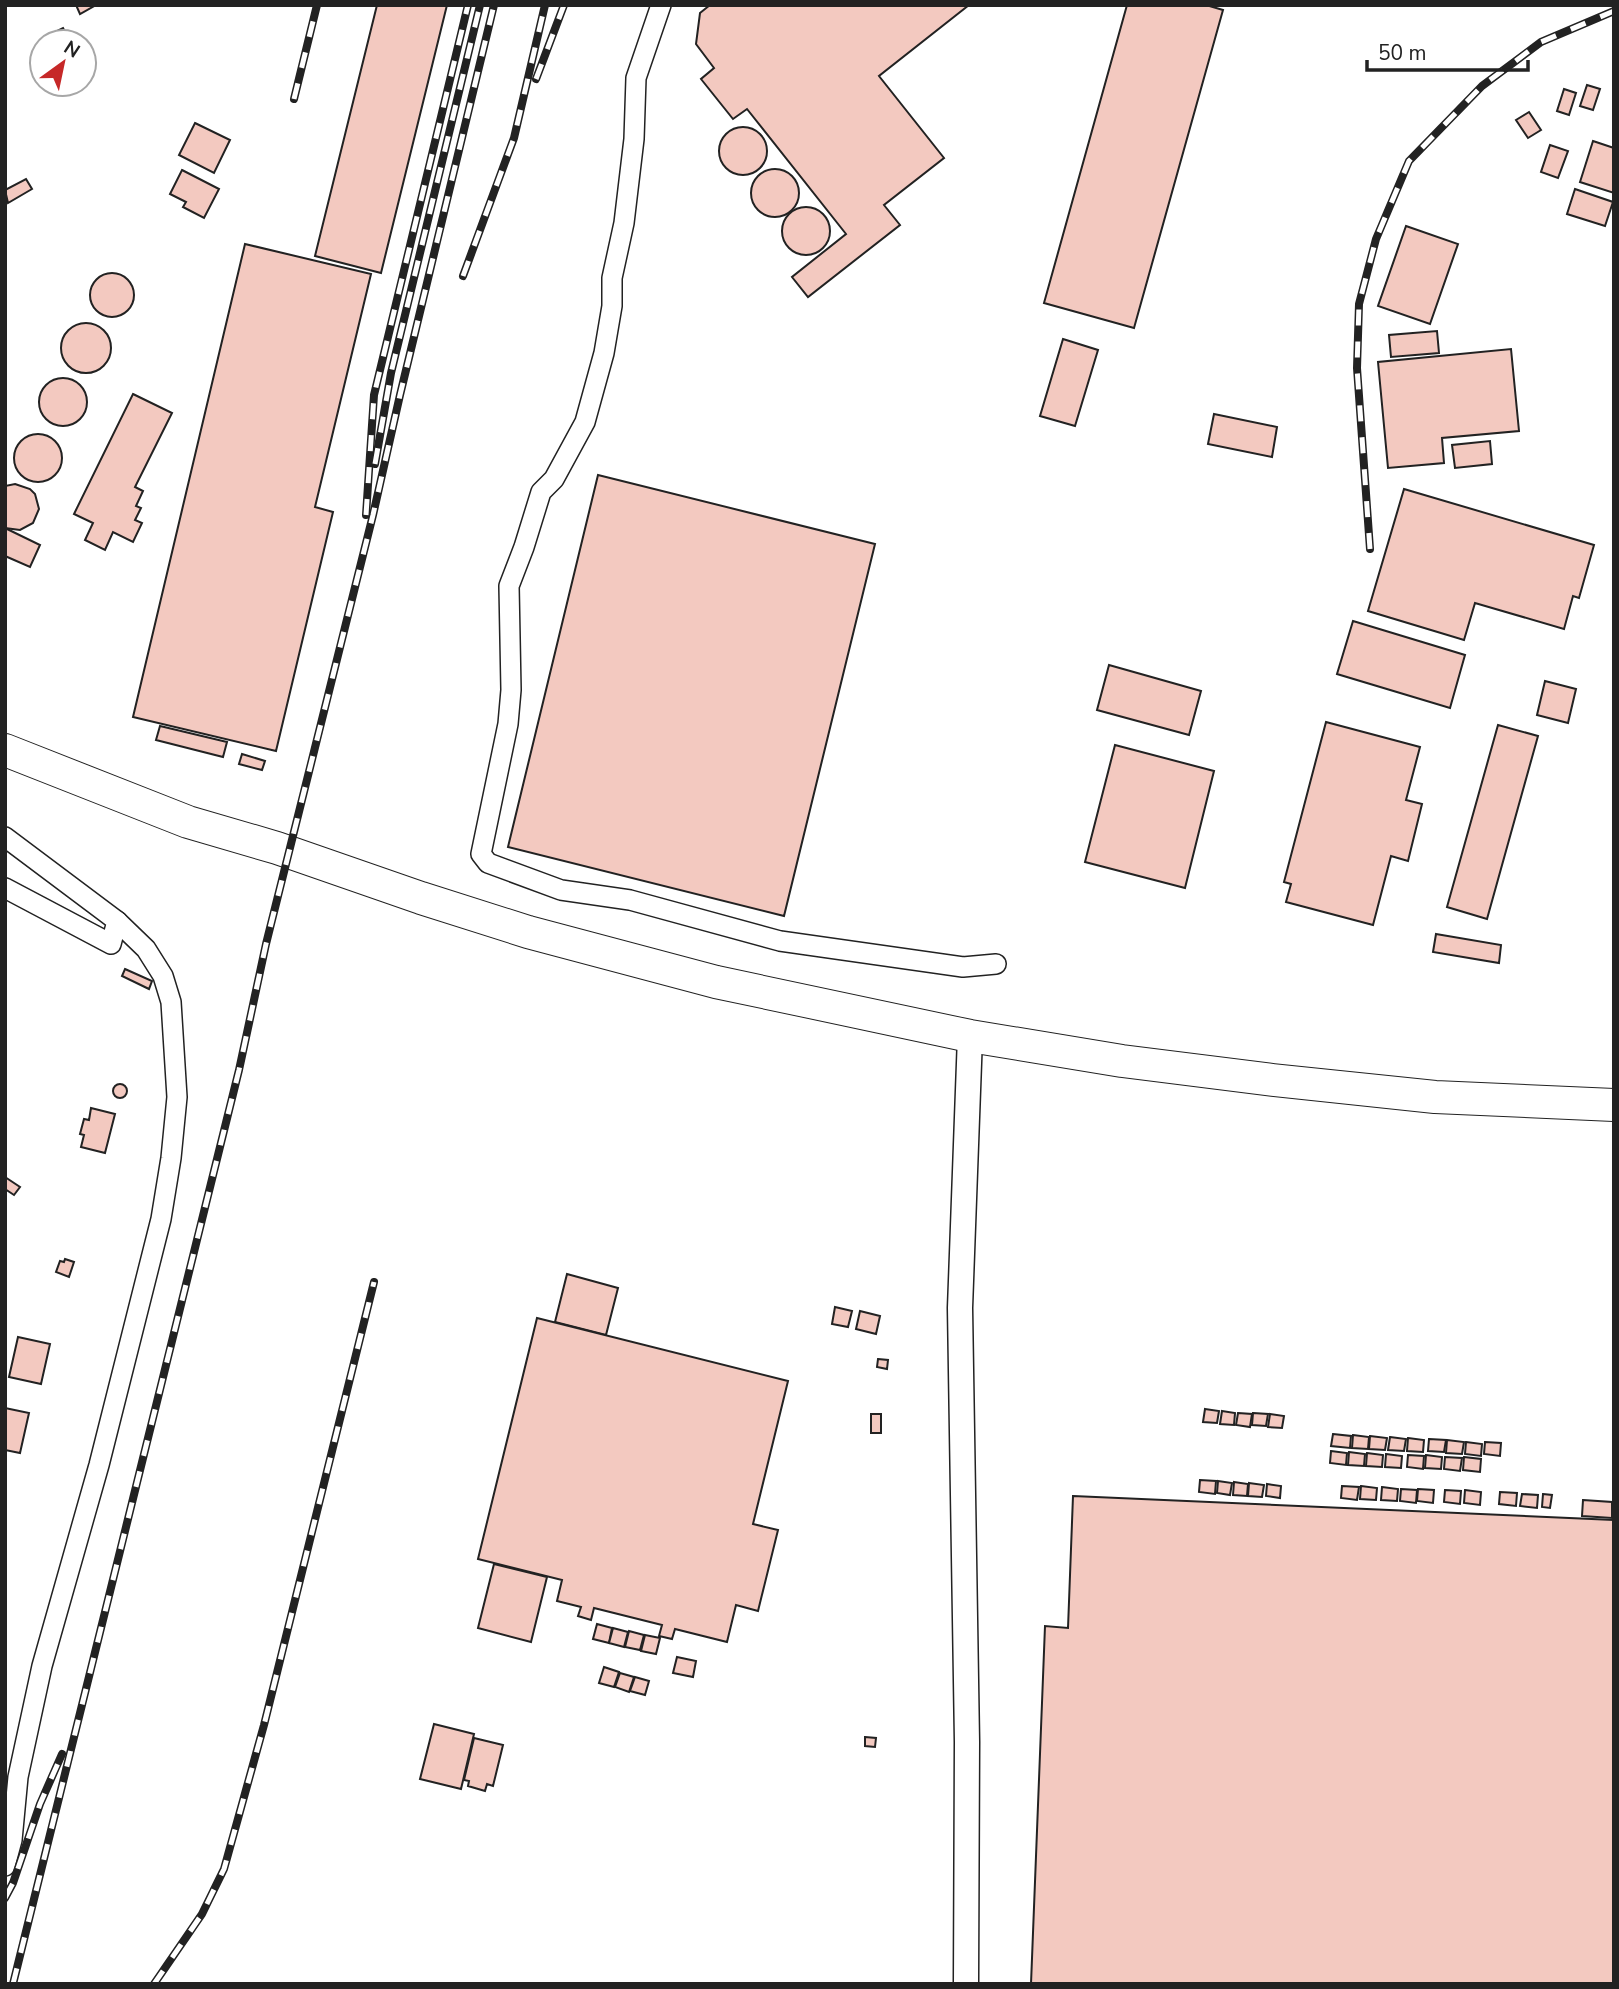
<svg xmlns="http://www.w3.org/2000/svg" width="1619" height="1989" viewBox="0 0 1619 1989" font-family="'Nunito Sans',sans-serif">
  <rect width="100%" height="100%" fill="#fff"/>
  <g fill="#f3c9c0" stroke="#222" stroke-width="2">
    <path d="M 76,5 L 96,5 L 80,14 Z"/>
    <path d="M 377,5 L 447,5 L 381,273 L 315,256 Z"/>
    <path d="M 710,5 L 969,5 L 879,76 L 944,158 L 884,205 L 900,225 L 808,297 L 792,277 L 846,234 L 747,109 L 733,119 L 701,79 L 714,68 L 696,44 L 700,13 Z"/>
    <path d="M 1127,5 L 1206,5 L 1223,10 L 1134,328 L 1044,303 Z"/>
    <path d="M 63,28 L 70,42 L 45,42 L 43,38 Z"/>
    <path d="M 1587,85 L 1600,89 L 1593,110 L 1580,106 Z"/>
    <path d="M 1564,89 L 1576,93 L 1569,115 L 1557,111 Z"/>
    <path d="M 1529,112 L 1541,130 L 1528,138 L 1516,120 Z"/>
    <path d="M 195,123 L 230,140 L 214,173 L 179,155 Z"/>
    <circle cx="743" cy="151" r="24"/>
    <path d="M 1593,141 L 1614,148 L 1614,193 L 1580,182 Z"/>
    <path d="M 1550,145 L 1568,151 L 1558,178 L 1541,172 Z"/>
    <circle cx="775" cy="193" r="24"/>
    <path d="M 182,170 L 219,189 L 204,218 L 183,207 L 186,202 L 170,194 Z"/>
    <path d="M 26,179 L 32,189 L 8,203 L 5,190 Z"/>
    <path d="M 1575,189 L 1613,202 L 1605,226 L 1567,214 Z"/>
    <circle cx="806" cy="231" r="24"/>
    <path d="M 1406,226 L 1458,244 L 1430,324 L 1378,306 Z"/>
    <path d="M 245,244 L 371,274 L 315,507 L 333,512 L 276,751 L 133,717 Z"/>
    <circle cx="112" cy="295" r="22"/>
    <circle cx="86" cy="348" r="25"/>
    <path d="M 1437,331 L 1439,353 L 1391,357 L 1389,335 Z"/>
    <path d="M 1063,339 L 1098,350 L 1075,426 L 1040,416 Z"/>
    <path d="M 1511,349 L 1519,431 L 1442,438 L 1444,463 L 1388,468 L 1378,362 Z"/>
    <circle cx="63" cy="402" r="24"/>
    <path d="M 133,394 L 172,413 L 135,487 L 143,491 L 136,506 L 141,508 L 135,520 L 142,523 L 133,542 L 113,532 L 105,550 L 85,540 L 93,523 L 74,514 Z"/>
    <path d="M 1214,414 L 1277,427 L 1272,457 L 1208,444 Z"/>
    <circle cx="38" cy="458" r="24"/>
    <path d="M 1490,441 L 1492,464 L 1455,468 L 1452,445 Z"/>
    <path d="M 598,475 L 875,544 L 784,916 L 508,847 Z"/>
    <path d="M 15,484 L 30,489 L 35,494 L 39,509 L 33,523 L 20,530 L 5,528 L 5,486 Z"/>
    <path d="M 1404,489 L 1594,545 L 1579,598 L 1573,596 L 1564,629 L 1475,603 L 1464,640 L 1368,611 Z"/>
    <path d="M 5,528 L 40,545 L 30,567 L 5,556 Z"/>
    <path d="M 1353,621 L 1465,655 L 1450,708 L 1337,674 Z"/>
    <path d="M 1109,665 L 1201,691 L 1189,735 L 1097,710 Z"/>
    <path d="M 1545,681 L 1576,689 L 1568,723 L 1537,715 Z"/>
    <path d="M 1326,722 L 1420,747 L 1406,800 L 1422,804 L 1408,861 L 1391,856 L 1373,925 L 1286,902 L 1291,884 L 1284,882 Z"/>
    <path d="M 1498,725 L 1538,736 L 1487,919 L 1447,907 Z"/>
    <path d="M 160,726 L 227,742 L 223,757 L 156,740 Z"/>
    <path d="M 1115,745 L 1214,771 L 1185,888 L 1085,862 Z"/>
    <path d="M 242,754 L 265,761 L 262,770 L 239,764 Z"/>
    <path d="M 1436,934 L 1501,945 L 1499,963 L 1433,952 Z"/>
    <path d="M 125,969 L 152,981 L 149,989 L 122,976 Z"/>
    <circle cx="120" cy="1091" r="7"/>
    <path d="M 91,1108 L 115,1114 L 105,1153 L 81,1147 L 84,1135 L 80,1134 L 84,1119 L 89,1120 Z"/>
    <path d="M 5,1177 L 20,1187 L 14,1195 L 5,1189 Z"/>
    <path d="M 65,1259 L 74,1262 L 69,1277 L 56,1272 L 60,1261 L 64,1262 Z"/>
    <path d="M 567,1274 L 618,1288 L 606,1335 L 555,1322 Z"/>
    <path d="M 835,1307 L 852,1311 L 848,1327 L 832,1324 Z"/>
    <path d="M 860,1311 L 880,1316 L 876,1334 L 856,1329 Z"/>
    <path d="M 537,1318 L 788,1381 L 753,1524 L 778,1530 L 758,1611 L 736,1605 L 727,1642 L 675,1629 L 672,1639 L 659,1636 L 662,1625 L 594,1608 L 591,1620 L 578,1616 L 581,1607 L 557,1601 L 562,1580 L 478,1559 Z"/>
    <path d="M 18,1337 L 50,1344 L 41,1384 L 9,1377 Z"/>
    <path d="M 878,1359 L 888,1360 L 887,1369 L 877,1367 Z"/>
    <path d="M 5,1408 L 29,1413 L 20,1453 L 5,1450 Z"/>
    <path d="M 1205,1409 L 1219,1411 L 1217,1423 L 1203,1422 Z"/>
    <path d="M 1222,1411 L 1235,1413 L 1234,1425 L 1220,1424 Z"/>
    <path d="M 1238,1413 L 1252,1414 L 1250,1427 L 1236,1425 Z"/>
    <path d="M 1253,1413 L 1268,1414 L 1266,1426 L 1252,1425 Z"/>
    <rect x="871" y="1414" width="10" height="19"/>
    <path d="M 1270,1414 L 1284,1416 L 1282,1428 L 1268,1427 Z"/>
    <path d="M 1333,1434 L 1351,1436 L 1350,1448 L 1331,1446 Z"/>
    <path d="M 1353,1435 L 1369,1437 L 1368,1449 L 1352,1448 Z"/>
    <path d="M 1370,1436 L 1387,1438 L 1385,1450 L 1369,1449 Z"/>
    <path d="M 1390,1437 L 1406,1439 L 1404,1451 L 1388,1450 Z"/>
    <path d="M 1408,1438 L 1424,1440 L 1423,1452 L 1407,1451 Z"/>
    <path d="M 1429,1439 L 1446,1440 L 1444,1452 L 1428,1451 Z"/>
    <path d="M 1447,1440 L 1464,1442 L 1462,1454 L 1446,1453 Z"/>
    <path d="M 1466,1442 L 1482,1444 L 1481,1456 L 1465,1454 Z"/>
    <path d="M 1485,1442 L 1501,1443 L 1500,1456 L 1484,1454 Z"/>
    <path d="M 1331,1451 L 1347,1453 L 1346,1465 L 1330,1463 Z"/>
    <path d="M 1349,1452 L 1365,1454 L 1364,1466 L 1348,1465 Z"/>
    <path d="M 1367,1453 L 1383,1455 L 1382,1467 L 1366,1466 Z"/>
    <path d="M 1386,1454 L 1402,1456 L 1401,1468 L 1385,1467 Z"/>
    <path d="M 1408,1455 L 1424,1456 L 1423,1469 L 1407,1467 Z"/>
    <path d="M 1426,1455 L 1442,1457 L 1441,1469 L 1425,1468 Z"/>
    <path d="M 1445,1457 L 1462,1458 L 1460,1471 L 1444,1469 Z"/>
    <path d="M 1464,1457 L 1481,1459 L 1480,1472 L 1463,1470 Z"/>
    <path d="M 1200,1480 L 1216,1481 L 1215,1494 L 1199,1492 Z"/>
    <path d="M 1218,1481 L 1232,1483 L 1230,1495 L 1217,1493 Z"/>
    <path d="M 1234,1482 L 1248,1484 L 1247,1496 L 1233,1495 Z"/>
    <path d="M 1249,1483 L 1264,1485 L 1262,1497 L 1248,1496 Z"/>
    <path d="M 1267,1484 L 1281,1486 L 1280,1498 L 1266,1496 Z"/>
    <path d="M 1342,1486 L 1359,1487 L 1357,1500 L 1341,1498 Z"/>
    <path d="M 1361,1486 L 1377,1488 L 1376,1500 L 1360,1499 Z"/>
    <path d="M 1382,1487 L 1398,1489 L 1397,1501 L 1381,1500 Z"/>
    <path d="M 1401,1489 L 1417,1490 L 1416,1503 L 1400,1501 Z"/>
    <path d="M 1418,1489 L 1434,1490 L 1433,1503 L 1417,1501 Z"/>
    <path d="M 1445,1490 L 1461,1491 L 1460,1504 L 1444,1502 Z"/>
    <path d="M 1465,1490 L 1481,1492 L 1480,1505 L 1464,1503 Z"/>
    <path d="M 1500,1492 L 1517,1493 L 1516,1506 L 1499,1504 Z"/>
    <path d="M 1522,1494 L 1538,1495 L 1537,1508 L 1520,1506 Z"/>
    <path d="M 1543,1494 L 1552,1495 L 1550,1508 L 1542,1507 Z"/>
    <path d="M 1073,1496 L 1614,1520 L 1614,1984 L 1031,1984 L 1045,1626 L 1068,1628 Z"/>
    <path d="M 1583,1500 L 1612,1502 L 1612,1518 L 1582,1516 Z"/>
    <path d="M 494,1564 L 547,1577 L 531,1642 L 478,1628 Z"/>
    <path d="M 597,1624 L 612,1628 L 609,1643 L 593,1639 Z"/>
    <path d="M 613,1628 L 628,1632 L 624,1647 L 609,1643 Z"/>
    <path d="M 629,1631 L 644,1635 L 640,1650 L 625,1647 Z"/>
    <path d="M 645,1635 L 660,1638 L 656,1654 L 641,1651 Z"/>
    <path d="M 677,1657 L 696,1661 L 693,1677 L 673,1673 Z"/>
    <path d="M 604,1667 L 619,1672 L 614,1687 L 599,1683 Z"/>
    <path d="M 620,1673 L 634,1677 L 629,1692 L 615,1687 Z"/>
    <path d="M 635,1677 L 649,1681 L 645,1695 L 630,1691 Z"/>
    <path d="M 434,1724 L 474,1734 L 461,1789 L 420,1779 Z"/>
    <path d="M 865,1737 L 876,1738 L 875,1747 L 865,1746 Z"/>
    <path d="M 474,1738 L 503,1745 L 493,1786 L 487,1784 L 485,1791 L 468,1786 L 469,1781 L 464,1780 Z"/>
  </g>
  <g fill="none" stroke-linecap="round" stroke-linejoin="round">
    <defs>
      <g id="minor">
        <path d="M 661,5 L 636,78 L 634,139 L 624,223 L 612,278 L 612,306 L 604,353 L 585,422 L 554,479 L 541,492 L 524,547 L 509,586 L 511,690 L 508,724 L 481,854 L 488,863 L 561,890 L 630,900 L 780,941 L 963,967 L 996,964"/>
        <path d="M 5,837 L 117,921 L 111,944 L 5,888"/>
        <path d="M 5,1866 L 12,1840 L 18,1777 L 42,1666 L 99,1465 L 161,1219 L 171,1158 L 177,1097 L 171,1002 L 163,976 L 146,949 L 117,921"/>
      </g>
      <path id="tertiary" d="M 966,1984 L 967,1742 L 960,1308 L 970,1036"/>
      <path id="trunk" d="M 5,750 L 188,822 L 277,848 L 421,898 L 528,932 L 716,982 L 970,1036 L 1122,1061 L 1273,1080 L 1435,1097 L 1614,1105"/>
    </defs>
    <use href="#minor" stroke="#222" stroke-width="22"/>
    <use href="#tertiary" stroke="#222" stroke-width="27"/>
    <use href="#trunk" stroke="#222" stroke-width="34"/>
    <use href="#minor" stroke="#fff" stroke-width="19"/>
    <use href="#tertiary" stroke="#fff" stroke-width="24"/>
    <use href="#trunk" stroke="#fff" stroke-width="32"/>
    <defs>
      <g id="rail">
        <path d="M 536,79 L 564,5"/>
        <path d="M 294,99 L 317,5"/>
        <path d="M 463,276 L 514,138 L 545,5"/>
        <path d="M 375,464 L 391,373 L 480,5"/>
        <path d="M 366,515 L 374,395 L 468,5"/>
        <path d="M 1370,549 L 1357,368 L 1359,304 L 1376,239 L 1409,161 L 1482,86 L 1541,42 L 1614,11"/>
        <path d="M 5,1898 L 13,1883 L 40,1804 L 62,1754"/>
        <path d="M 13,1984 L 239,1070 L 266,944 L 373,515 L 400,395 L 494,5"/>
        <path d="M 154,1984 L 202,1914 L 224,1869 L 264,1725 L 374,1282"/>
      </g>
    </defs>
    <use href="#rail" stroke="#222" stroke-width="8"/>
    <use href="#rail" stroke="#fff" stroke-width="5" stroke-dasharray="16" stroke-linecap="butt"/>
  </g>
  <rect width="1619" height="1989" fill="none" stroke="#222222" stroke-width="14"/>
  <g transform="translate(63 63) rotate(33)"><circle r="33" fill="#ffffff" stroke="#a7a7a7" stroke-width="2"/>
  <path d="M0-5L12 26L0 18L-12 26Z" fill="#c62828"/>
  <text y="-10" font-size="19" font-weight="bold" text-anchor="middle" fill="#222222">N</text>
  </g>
  <path d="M1367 60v10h161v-10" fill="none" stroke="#222222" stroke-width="3.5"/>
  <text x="1378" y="60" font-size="21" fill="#222222" stroke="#ffffff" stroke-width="5" paint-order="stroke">50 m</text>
</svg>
